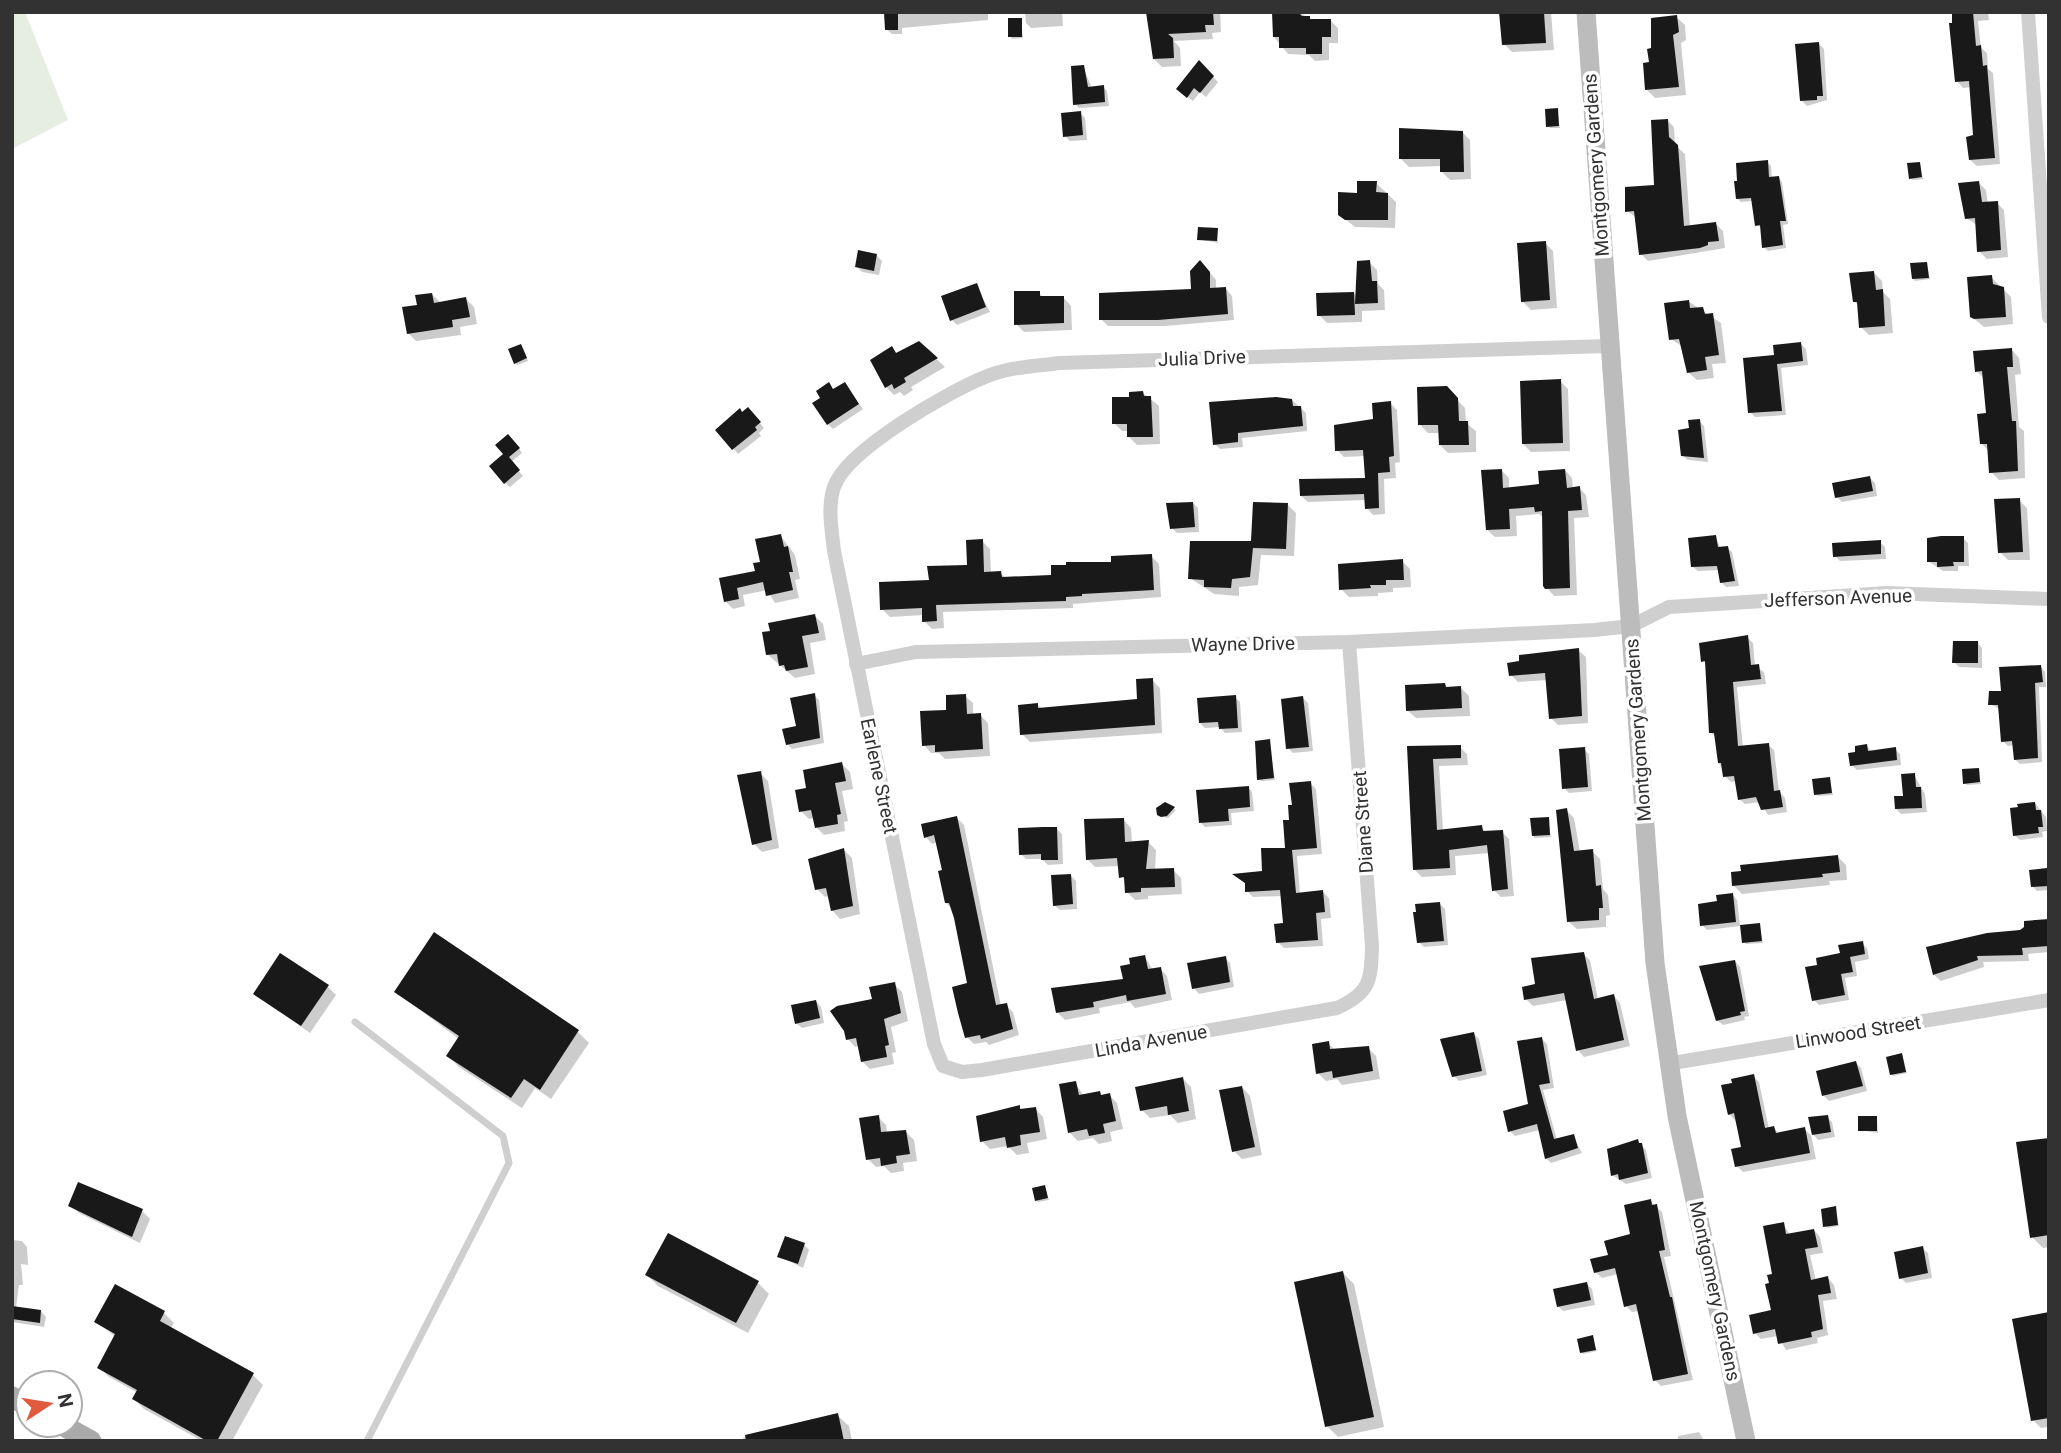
<svg xmlns="http://www.w3.org/2000/svg" width="2061" height="1453" viewBox="0 0 2061 1453" font-family="Roboto,sans-serif">
  <rect width="100%" height="100%" fill="#fff"/>
  <path fill="#e5eee1" d="M 12,12 L 25,12 L 68,120 L 12,149 Z"/>
  <g fill="#0003">
    <path d="M 886,12 L 988,12 L 988,20 L 902,28 L 902,34 L 892,34 L 886,29 Z"/>
    <path d="M 1025,12 L 1062,12 L 1063,26 L 1031,28 L 1026,23 Z"/>
    <path d="M 1148,12 L 1220,12 L 1221,32 L 1212,33 L 1213,39 L 1174,41 L 1180,48 L 1181,66 L 1162,67 L 1154,59 Z"/>
    <path d="M 1274,12 L 1300,12 L 1312,21 L 1331,21 L 1338,28 L 1338,43 L 1329,43 L 1329,60 L 1315,61 L 1309,55 L 1288,54 L 1274,37 Z"/>
    <path d="M 1513,12 L 1551,12 L 1554,50 L 1512,52 L 1504,44 Z"/>
    <path d="M 1953,12 L 1988,12 L 1989,20 L 1978,21 L 1981,48 L 1987,53 L 1988,69 L 1993,73 L 2000,164 L 1977,166 L 1970,160 L 1975,136 L 1971,87 L 1963,88 L 1957,81 Z"/>
    <path d="M 1676,17 L 1685,25 L 1686,40 L 1681,43 L 1686,95 L 1655,98 L 1647,90 L 1653,50 Z"/>
    <path d="M 1021,20 L 1023,38 L 1012,39 L 1010,36 Z"/>
    <path d="M 1819,44 L 1824,49 L 1827,100 L 1807,106 L 1802,101 Z"/>
    <path d="M 1199,63 L 1218,82 L 1206,97 L 1200,92 L 1193,101 L 1184,94 Z"/>
    <path d="M 1083,67 L 1092,88 L 1103,87 L 1107,91 L 1109,106 L 1079,108 L 1075,104 Z"/>
    <path d="M 1557,110 L 1560,128 L 1550,128 L 1548,126 Z"/>
    <path d="M 1080,113 L 1085,118 L 1087,140 L 1070,141 L 1065,136 Z"/>
    <path d="M 1667,120 L 1674,127 L 1675,145 L 1685,154 L 1690,227 L 1716,224 L 1723,231 L 1725,248 L 1648,261 L 1641,254 L 1637,218 L 1627,211 L 1656,187 Z"/>
    <path d="M 1462,132 L 1470,140 L 1471,179 L 1450,180 L 1442,172 L 1442,166 L 1409,167 L 1401,159 Z"/>
    <path d="M 1767,162 L 1771,166 L 1772,179 L 1779,178 L 1782,182 L 1788,224 L 1783,225 L 1786,248 L 1768,251 L 1764,247 L 1762,228 L 1756,225 L 1753,201 L 1741,202 L 1737,198 Z"/>
    <path d="M 1920,164 L 1923,179 L 1913,180 L 1911,178 Z"/>
    <path d="M 1376,183 L 1396,202 L 1395,228 L 1355,227 L 1340,215 L 1359,194 Z"/>
    <path d="M 1979,183 L 1986,190 L 1988,204 L 1997,203 L 2004,210 L 2008,257 L 1987,259 L 1979,251 L 1977,225 L 1966,218 Z"/>
    <path d="M 1217,230 L 1218,243 L 1199,239 Z"/>
    <path d="M 1545,243 L 1553,251 L 1557,308 L 1531,310 L 1522,301 Z"/>
    <path d="M 877,256 L 882,261 L 879,275 L 862,272 L 857,267 Z"/>
    <path d="M 1369,262 L 1377,270 L 1378,284 L 1384,290 L 1385,310 L 1362,311 L 1362,322 L 1327,323 L 1319,315 L 1354,293 L 1357,297 Z"/>
    <path d="M 1927,264 L 1930,279 L 1915,281 L 1913,278 Z"/>
    <path d="M 1207,269 L 1216,280 L 1216,290 L 1226,289 L 1232,296 L 1234,320 L 1165,326 L 1108,326 L 1101,319 L 1193,291 Z"/>
    <path d="M 1874,273 L 1882,281 L 1883,292 L 1890,299 L 1893,333 L 1869,335 L 1861,327 L 1859,306 L 1854,301 Z"/>
    <path d="M 1991,277 L 2011,297 L 2013,324 L 1984,327 L 1972,317 Z"/>
    <path d="M 976,285 L 990,312 L 957,325 L 952,320 Z"/>
    <path d="M 1039,293 L 1044,298 L 1063,297 L 1071,306 L 1072,330 L 1024,332 L 1016,324 Z"/>
    <path d="M 432,294 L 441,303 L 466,299 L 474,307 L 477,324 L 460,327 L 461,335 L 416,341 L 408,333 L 419,306 Z"/>
    <path d="M 1688,301 L 1721,323 L 1726,363 L 1712,364 L 1714,378 L 1697,380 L 1688,372 L 1683,347 L 1671,339 Z"/>
    <path d="M 919,343 L 945,367 L 911,387 L 913,390 L 904,396 L 900,392 L 894,395 L 886,387 L 892,349 L 898,354 Z"/>
    <path d="M 1801,344 L 1806,349 L 1808,365 L 1781,368 L 1786,415 L 1755,417 L 1750,412 L 1776,357 Z"/>
    <path d="M 523,348 L 528,361 L 517,365 L 515,363 Z"/>
    <path d="M 2011,349 L 2019,358 L 2021,374 L 2015,375 L 2019,427 L 2024,431 L 2025,478 L 1999,480 L 1991,472 L 1989,451 L 1981,443 L 1988,415 L 1985,379 L 1976,371 Z"/>
    <path d="M 1560,381 L 1568,389 L 1570,451 L 1531,452 L 1523,444 Z"/>
    <path d="M 845,384 L 863,409 L 833,429 L 828,424 L 834,391 Z"/>
    <path d="M 1446,388 L 1465,408 L 1466,423 L 1476,431 L 1476,452 L 1448,453 L 1440,445 L 1440,433 L 1428,433 L 1420,425 Z"/>
    <path d="M 1143,393 L 1159,406 L 1160,444 L 1137,445 L 1129,437 L 1129,431 L 1122,431 L 1114,423 L 1131,398 Z"/>
    <path d="M 1292,400 L 1306,413 L 1307,431 L 1242,438 L 1243,447 L 1220,449 L 1215,444 Z"/>
    <path d="M 1390,403 L 1397,410 L 1400,462 L 1395,463 L 1396,478 L 1384,479 L 1385,514 L 1373,515 L 1367,508 L 1366,500 L 1308,502 L 1301,496 L 1367,479 L 1365,456 L 1344,457 L 1337,450 L 1374,421 Z"/>
    <path d="M 743,414 L 753,415 L 764,428 L 759,433 L 761,436 L 738,454 L 717,430 Z"/>
    <path d="M 1699,421 L 1704,426 L 1708,462 L 1688,460 L 1682,455 L 1691,430 Z"/>
    <path d="M 513,440 L 522,453 L 511,462 L 523,476 L 510,487 L 505,483 L 505,454 Z"/>
    <path d="M 1565,470 L 1572,478 L 1573,489 L 1579,488 L 1586,495 L 1589,517 L 1574,518 L 1577,595 L 1554,596 L 1547,588 L 1544,518 L 1539,514 L 1516,516 L 1517,536 L 1495,537 L 1487,530 L 1502,471 L 1509,478 L 1509,489 L 1541,486 Z"/>
    <path d="M 1870,478 L 1875,483 L 1877,496 L 1842,502 L 1837,497 Z"/>
    <path d="M 2019,500 L 2027,508 L 2030,560 L 2008,560 L 2000,552 Z"/>
    <path d="M 1193,503 L 1198,508 L 1199,532 L 1177,533 L 1172,528 Z"/>
    <path d="M 1288,505 L 1296,513 L 1294,556 L 1261,555 L 1258,585 L 1239,587 L 1239,596 L 1214,594 L 1190,578 L 1253,543 Z"/>
    <path d="M 780,535 L 795,555 L 800,579 L 795,580 L 799,598 L 775,603 L 767,590 L 743,595 L 745,606 L 733,609 L 725,601 L 721,579 L 757,572 Z"/>
    <path d="M 1715,536 L 1721,549 L 1727,548 L 1732,552 L 1739,586 L 1726,587 L 1722,583 L 1720,570 L 1698,571 L 1693,567 Z"/>
    <path d="M 1963,538 L 1968,543 L 1969,566 L 1958,566 L 1958,571 L 1943,571 L 1928,561 Z"/>
    <path d="M 982,541 L 990,549 L 991,573 L 1000,573 L 1006,578 L 1053,577 L 1151,556 L 1159,564 L 1161,597 L 1073,604 L 1073,608 L 943,612 L 944,628 L 932,629 L 924,621 L 924,615 L 890,617 L 882,609 L 931,581 L 969,566 Z"/>
    <path d="M 1880,542 L 1885,547 L 1886,559 L 1840,561 L 1835,556 Z"/>
    <path d="M 1402,561 L 1410,569 L 1411,587 L 1393,588 L 1393,592 L 1378,593 L 1378,596 L 1349,597 L 1341,589 Z"/>
    <path d="M 815,616 L 823,624 L 826,640 L 810,643 L 815,674 L 795,678 L 767,654 Z"/>
    <path d="M 1747,637 L 1753,643 L 1755,666 L 1764,672 L 1766,684 L 1737,687 L 1743,748 L 1768,745 L 1774,750 L 1779,791 L 1785,798 L 1787,812 L 1768,815 L 1760,802 L 1745,804 L 1739,799 L 1737,781 L 1731,782 L 1725,776 L 1719,763 L 1717,738 L 1711,733 L 1707,665 L 1703,661 Z"/>
    <path d="M 1977,643 L 1982,648 L 1982,668 L 1959,667 L 1954,662 Z"/>
    <path d="M 1578,650 L 1586,657 L 1588,723 L 1558,725 L 1551,718 L 1548,680 L 1518,682 L 1511,675 Z"/>
    <path d="M 2041,667 L 2045,672 L 2046,687 L 2039,687 L 2042,762 L 2020,764 L 2015,759 L 2014,745 L 2008,746 L 2003,741 L 2000,709 L 1990,704 Z"/>
    <path d="M 1152,680 L 1160,688 L 1162,733 L 1030,742 L 1022,734 L 1038,705 L 1042,709 L 1139,700 Z"/>
    <path d="M 1461,688 L 1469,696 L 1470,716 L 1416,718 L 1407,710 Z"/>
    <path d="M 814,695 L 819,700 L 824,743 L 792,749 L 787,744 Z"/>
    <path d="M 965,696 L 973,703 L 973,716 L 980,715 L 988,723 L 990,756 L 945,759 L 939,753 L 931,753 L 924,745 L 948,711 Z"/>
    <path d="M 1235,697 L 1240,702 L 1242,732 L 1225,733 L 1220,727 L 1205,728 L 1200,723 Z"/>
    <path d="M 1303,698 L 1308,703 L 1313,751 L 1293,753 L 1288,748 Z"/>
    <path d="M 1269,741 L 1275,780 L 1261,781 L 1259,779 Z"/>
    <path d="M 1867,746 L 1872,752 L 1895,749 L 1900,754 L 1901,765 L 1857,770 L 1852,765 Z"/>
    <path d="M 1460,747 L 1467,754 L 1468,765 L 1439,766 L 1443,831 L 1481,827 L 1487,833 L 1502,832 L 1509,839 L 1514,896 L 1501,897 L 1494,890 L 1490,853 L 1455,856 L 1456,875 L 1422,877 L 1415,870 L 1409,748 Z"/>
    <path d="M 1584,749 L 1589,754 L 1592,791 L 1569,793 L 1564,788 Z"/>
    <path d="M 842,764 L 850,772 L 853,789 L 842,791 L 848,821 L 844,822 L 845,831 L 824,835 L 816,827 L 814,818 L 809,819 L 801,811 L 808,789 Z"/>
    <path d="M 1979,770 L 1981,784 L 1967,785 L 1965,783 Z"/>
    <path d="M 760,773 L 768,781 L 779,848 L 762,852 L 754,844 Z"/>
    <path d="M 1914,775 L 1925,794 L 1927,812 L 1901,814 L 1896,809 Z"/>
    <path d="M 1829,779 L 1833,795 L 1818,796 L 1816,794 Z"/>
    <path d="M 1310,783 L 1316,789 L 1322,854 L 1297,856 L 1300,894 L 1323,892 L 1329,898 L 1331,918 L 1321,919 L 1323,946 L 1284,948 L 1278,942 L 1285,924 L 1283,896 L 1253,897 L 1247,891 L 1246,884 L 1236,876 L 1263,873 L 1287,849 L 1294,807 Z"/>
    <path d="M 1248,787 L 1252,792 L 1254,811 L 1231,813 L 1232,825 L 1205,827 L 1201,823 Z"/>
    <path d="M 2035,803 L 2046,817 L 2047,831 L 2042,832 L 2043,837 L 2020,840 L 2014,835 Z"/>
    <path d="M 1166,805 L 1176,810 L 1168,818 L 1161,816 Z"/>
    <path d="M 1566,810 L 1574,818 L 1580,852 L 1592,851 L 1600,859 L 1603,889 L 1608,895 L 1610,915 L 1606,916 L 1606,927 L 1577,929 L 1569,922 Z"/>
    <path d="M 957,818 L 964,825 L 1001,1006 L 1006,1005 L 1013,1012 L 1019,1035 L 989,1045 L 986,1042 L 974,1044 L 967,1037 L 969,984 L 953,909 L 946,903 L 938,842 L 932,844 L 926,837 Z"/>
    <path d="M 1123,819 L 1131,828 L 1132,843 L 1148,842 L 1156,850 L 1155,871 L 1173,870 L 1181,878 L 1182,894 L 1148,896 L 1148,899 L 1135,900 L 1127,892 L 1120,866 L 1095,867 L 1087,859 Z"/>
    <path d="M 1548,819 L 1551,837 L 1535,838 L 1533,836 Z"/>
    <path d="M 1057,829 L 1062,834 L 1063,864 L 1048,865 L 1042,859 L 1026,859 L 1021,854 Z"/>
    <path d="M 844,850 L 852,858 L 860,914 L 840,919 L 832,910 L 829,896 L 825,897 L 817,889 Z"/>
    <path d="M 1838,857 L 1846,865 L 1847,880 L 1829,881 L 1830,885 L 1742,894 L 1734,886 L 1743,873 Z"/>
    <path d="M 2046,870 L 2049,890 L 2037,891 L 2032,886 Z"/>
    <path d="M 1071,876 L 1076,881 L 1077,909 L 1060,910 L 1054,905 Z"/>
    <path d="M 1732,894 L 1737,900 L 1740,926 L 1707,930 L 1702,925 L 1719,903 Z"/>
    <path d="M 1440,904 L 1445,909 L 1448,945 L 1424,947 L 1419,942 Z"/>
    <path d="M 2049,921 L 2049,952 L 2028,954 L 2029,961 L 1983,962 L 1984,967 L 1941,981 L 1934,975 Z"/>
    <path d="M 1759,925 L 1763,943 L 1746,944 L 1744,942 Z"/>
    <path d="M 1862,943 L 1867,948 L 1869,959 L 1855,962 L 1857,976 L 1845,978 L 1849,1000 L 1819,1005 L 1814,1000 L 1842,955 Z"/>
    <path d="M 1583,954 L 1590,960 L 1598,999 L 1614,996 L 1620,1003 L 1630,1046 L 1584,1057 L 1578,1050 L 1567,1000 L 1533,1006 L 1526,999 L 1537,985 Z"/>
    <path d="M 1145,957 L 1153,970 L 1160,969 L 1167,976 L 1172,1000 L 1135,1008 L 1130,1002 L 1099,1008 L 1100,1013 L 1065,1020 L 1058,1013 L 1125,980 L 1132,965 Z"/>
    <path d="M 1225,958 L 1230,963 L 1234,987 L 1199,994 L 1194,988 Z"/>
    <path d="M 1735,961 L 1740,967 L 1749,1016 L 1744,1017 L 1745,1020 L 1723,1025 L 1717,1020 Z"/>
    <path d="M 894,984 L 902,992 L 908,1021 L 891,1027 L 896,1052 L 892,1053 L 894,1064 L 870,1069 L 862,1061 L 859,1046 L 855,1047 L 848,1039 L 874,1000 Z"/>
    <path d="M 328,987 L 336,995 L 310,1033 L 255,994 Z"/>
    <path d="M 396,992 L 578,1032 L 589,1043 L 551,1099 L 535,1088 L 522,1108 L 459,1067 L 448,1056 L 459,1039 Z"/>
    <path d="M 816,1001 L 821,1007 L 824,1023 L 802,1028 L 796,1023 Z"/>
    <path d="M 1474,1034 L 1479,1039 L 1487,1075 L 1459,1081 L 1454,1076 Z"/>
    <path d="M 1542,1039 L 1547,1044 L 1554,1088 L 1543,1090 L 1557,1140 L 1573,1136 L 1582,1153 L 1551,1163 L 1546,1158 L 1540,1130 L 1515,1136 L 1510,1131 L 1530,1105 Z"/>
    <path d="M 1328,1043 L 1335,1050 L 1368,1048 L 1376,1056 L 1380,1079 L 1342,1085 L 1337,1079 L 1326,1081 L 1318,1073 Z"/>
    <path d="M 1902,1055 L 1907,1073 L 1893,1076 L 1891,1074 Z"/>
    <path d="M 1856,1063 L 1861,1068 L 1867,1091 L 1829,1101 L 1824,1096 Z"/>
    <path d="M 1753,1076 L 1759,1082 L 1769,1129 L 1774,1128 L 1779,1134 L 1804,1129 L 1811,1135 L 1816,1159 L 1743,1172 L 1737,1166 L 1744,1149 L 1735,1120 L 1729,1114 Z"/>
    <path d="M 1183,1079 L 1191,1087 L 1196,1119 L 1178,1123 L 1170,1115 L 1150,1118 L 1142,1110 Z"/>
    <path d="M 1075,1083 L 1084,1096 L 1109,1095 L 1117,1103 L 1123,1129 L 1110,1132 L 1112,1141 L 1099,1144 L 1093,1138 L 1078,1141 L 1070,1133 Z"/>
    <path d="M 1242,1087 L 1250,1096 L 1262,1155 L 1242,1159 L 1234,1151 Z"/>
    <path d="M 1019,1107 L 1023,1111 L 1035,1108 L 1043,1117 L 1047,1139 L 1027,1143 L 1029,1153 L 1017,1155 L 1008,1146 L 990,1149 L 982,1141 Z"/>
    <path d="M 878,1117 L 886,1125 L 887,1133 L 906,1132 L 914,1140 L 917,1161 L 903,1163 L 904,1171 L 891,1173 L 884,1166 L 876,1167 L 868,1159 Z"/>
    <path d="M 1827,1117 L 1832,1122 L 1835,1137 L 1818,1140 L 1813,1134 Z"/>
    <path d="M 1877,1118 L 1878,1133 L 1860,1130 Z"/>
    <path d="M 2049,1139 L 2049,1247 L 2043,1248 L 2032,1237 Z"/>
    <path d="M 1637,1141 L 1646,1150 L 1652,1178 L 1626,1184 L 1612,1175 Z"/>
    <path d="M 1045,1187 L 1049,1200 L 1038,1202 L 1036,1200 Z"/>
    <path d="M 1650,1201 L 1662,1212 L 1671,1256 L 1664,1257 L 1693,1380 L 1661,1386 L 1655,1380 L 1639,1311 L 1632,1312 L 1626,1306 L 1618,1274 L 1602,1278 L 1595,1272 L 1632,1235 Z"/>
    <path d="M 70,1205 L 142,1211 L 150,1219 L 140,1243 L 79,1213 Z"/>
    <path d="M 1835,1208 L 1839,1226 L 1827,1228 L 1825,1226 Z"/>
    <path d="M 1783,1224 L 1790,1235 L 1814,1230 L 1820,1237 L 1823,1253 L 1810,1255 L 1816,1281 L 1828,1278 L 1834,1285 L 1837,1299 L 1823,1301 L 1828,1335 L 1817,1338 L 1818,1343 L 1786,1350 L 1778,1336 L 1761,1339 L 1755,1333 L 1773,1312 L 1774,1276 Z"/>
    <path d="M 12,1240 L 22,1241 L 27,1247 L 28,1265 L 21,1264 L 23,1285 L 19,1285 L 16,1308 L 41,1311 L 46,1317 L 44,1327 L 12,1322 Z"/>
    <path d="M 804,1245 L 809,1250 L 803,1268 L 779,1256 Z"/>
    <path d="M 1922,1248 L 1928,1253 L 1932,1278 L 1906,1283 L 1901,1278 Z"/>
    <path d="M 1343,1273 L 1354,1284 L 1384,1427 L 1338,1437 L 1327,1426 Z"/>
    <path d="M 647,1275 L 758,1283 L 769,1294 L 748,1333 L 658,1286 Z"/>
    <path d="M 1587,1284 L 1592,1289 L 1595,1305 L 1563,1311 L 1558,1306 Z"/>
    <path d="M 164,1313 L 174,1323 L 170,1329 L 253,1375 L 263,1385 L 232,1441 L 202,1441 L 144,1409 L 134,1399 L 138,1393 L 109,1377 L 99,1367 L 116,1337 L 96,1322 Z"/>
    <path d="M 2049,1313 L 2049,1427 L 2041,1428 L 2033,1420 Z"/>
    <path d="M 1592,1337 L 1597,1351 L 1583,1354 L 1581,1352 Z"/>
    <path d="M 837,1415 L 849,1426 L 852,1441 L 744,1441 L 743,1438 Z"/>
    <path d="M 1699,1432 L 1704,1441 L 1678,1441 L 1678,1436 Z"/>
  </g>
  <g fill="#191919">
    <path d="M 884,12 L 898,12 L 898,30 L 885,30 Z"/>
    <path d="M 1146,12 L 1213,12 L 1214,25 L 1205,25 L 1206,32 L 1168,34 L 1173,38 L 1174,58 L 1153,59 Z"/>
    <path d="M 1272,12 L 1298,12 L 1302,16 L 1310,16 L 1310,19 L 1331,19 L 1331,37 L 1322,37 L 1322,54 L 1306,54 L 1306,48 L 1279,48 L 1279,37 L 1273,37 Z"/>
    <path d="M 1499,12 L 1544,12 L 1546,43 L 1502,45 Z"/>
    <path d="M 1952,12 L 1973,12 L 1976,46 L 1981,45 L 1983,66 L 1987,65 L 1995,158 L 1969,160 L 1966,137 L 1973,135 L 1969,81 L 1955,82 L 1949,23 L 1952,23 Z"/>
    <path d="M 1677,15 L 1679,32 L 1673,35 L 1679,87 L 1645,90 L 1643,63 L 1649,62 L 1647,49 L 1651,48 L 1651,18 Z"/>
    <rect x="1008" y="18" width="14" height="19"/>
    <path d="M 1819,42 L 1823,96 L 1817,96 L 1817,100 L 1800,101 L 1795,44 Z"/>
    <path d="M 1199,60 L 1214,76 L 1200,93 L 1194,88 L 1187,98 L 1176,89 Z"/>
    <path d="M 1084,65 L 1088,87 L 1104,85 L 1105,102 L 1073,105 L 1071,66 Z"/>
    <path d="M 1558,108 L 1559,126 L 1546,127 L 1545,109 Z"/>
    <path d="M 1081,111 L 1083,135 L 1063,137 L 1061,113 Z"/>
    <path d="M 1668,119 L 1669,137 L 1678,145 L 1684,226 L 1716,222 L 1719,241 L 1708,242 L 1708,245 L 1700,248 L 1639,255 L 1634,211 L 1625,212 L 1625,187 L 1654,185 L 1651,120 Z"/>
    <path d="M 1399,128 L 1463,131 L 1464,172 L 1440,172 L 1440,159 L 1399,159 Z"/>
    <path d="M 1768,160 L 1769,177 L 1779,176 L 1786,221 L 1780,221 L 1783,245 L 1762,248 L 1760,225 L 1755,226 L 1751,198 L 1736,199 L 1734,181 L 1737,181 L 1736,163 Z"/>
    <path d="M 1920,162 L 1922,177 L 1909,179 L 1907,163 Z"/>
    <path d="M 1357,181 L 1377,181 L 1376,192 L 1388,193 L 1388,220 L 1345,220 L 1338,215 L 1338,192 L 1357,193 Z"/>
    <path d="M 1979,181 L 1982,202 L 1998,201 L 2001,250 L 1977,252 L 1975,218 L 1965,219 L 1958,183 Z"/>
    <path d="M 1198,227 L 1218,228 L 1217,241 L 1197,240 Z"/>
    <path d="M 1546,241 L 1550,300 L 1521,302 L 1517,243 Z"/>
    <path d="M 858,250 L 877,254 L 874,271 L 855,267 Z"/>
    <path d="M 1200,260 L 1210,272 L 1210,288 L 1226,287 L 1228,314 L 1158,320 L 1099,320 L 1099,293 L 1191,289 L 1190,271 Z"/>
    <path d="M 1370,260 L 1372,281 L 1377,281 L 1378,303 L 1355,304 L 1357,261 Z"/>
    <path d="M 1927,262 L 1929,278 L 1912,279 L 1910,263 Z"/>
    <path d="M 1874,271 L 1876,290 L 1883,289 L 1885,326 L 1859,328 L 1857,302 L 1853,302 L 1849,273 Z"/>
    <path d="M 1992,275 L 1993,284 L 2004,287 L 2006,317 L 1974,319 L 1970,317 L 1967,277 Z"/>
    <path d="M 977,283 L 986,307 L 950,321 L 941,296 Z"/>
    <path d="M 1014,291 L 1040,291 L 1040,296 L 1064,296 L 1064,323 L 1014,325 Z"/>
    <path d="M 1354,292 L 1355,315 L 1317,316 L 1316,293 Z"/>
    <path d="M 432,293 L 434,303 L 466,297 L 470,317 L 452,320 L 453,327 L 407,334 L 402,307 L 417,305 L 415,295 Z"/>
    <path d="M 1689,300 L 1690,308 L 1703,307 L 1705,314 L 1713,313 L 1719,355 L 1705,357 L 1707,370 L 1687,373 L 1679,339 L 1669,340 L 1664,303 Z"/>
    <path d="M 919,341 L 938,358 L 904,378 L 906,382 L 894,389 L 892,384 L 885,388 L 870,360 L 892,346 L 896,353 Z"/>
    <path d="M 1801,342 L 1803,361 L 1777,364 L 1782,411 L 1748,413 L 1743,358 L 1774,355 L 1773,345 Z"/>
    <path d="M 521,344 L 527,358 L 514,364 L 508,349 Z"/>
    <path d="M 2012,348 L 2013,367 L 2007,367 L 2012,421 L 2016,421 L 2018,471 L 1989,473 L 1987,444 L 1980,444 L 1977,414 L 1986,413 L 1982,371 L 1975,372 L 1973,351 Z"/>
    <path d="M 1561,379 L 1563,443 L 1522,444 L 1520,381 Z"/>
    <path d="M 829,382 L 833,389 L 845,382 L 859,404 L 827,425 L 812,403 L 820,398 L 816,391 Z"/>
    <path d="M 1447,386 L 1458,398 L 1459,421 L 1468,421 L 1469,445 L 1439,445 L 1438,425 L 1418,425 L 1417,387 Z"/>
    <path d="M 1143,391 L 1144,396 L 1151,396 L 1153,437 L 1127,437 L 1127,424 L 1112,424 L 1112,397 L 1129,397 L 1129,392 Z"/>
    <path d="M 1276,397 L 1292,399 L 1293,406 L 1301,406 L 1303,426 L 1238,433 L 1238,442 L 1213,445 L 1209,402 Z"/>
    <path d="M 1391,401 L 1394,456 L 1389,457 L 1390,472 L 1378,473 L 1379,508 L 1365,509 L 1364,494 L 1300,496 L 1299,479 L 1365,478 L 1363,450 L 1335,451 L 1334,425 L 1373,419 L 1372,403 Z"/>
    <path d="M 748,407 L 761,422 L 755,427 L 757,430 L 732,450 L 715,430 L 740,408 L 742,412 Z"/>
    <path d="M 1700,419 L 1704,458 L 1681,456 L 1678,430 L 1689,428 L 1688,420 Z"/>
    <path d="M 508,434 L 520,448 L 509,457 L 520,470 L 504,484 L 489,466 L 503,454 L 495,445 Z"/>
    <path d="M 1502,469 L 1503,488 L 1539,484 L 1538,471 L 1565,469 L 1567,488 L 1580,486 L 1582,510 L 1568,511 L 1570,588 L 1545,589 L 1543,586 L 1542,511 L 1535,512 L 1534,507 L 1509,509 L 1510,529 L 1486,530 L 1481,470 Z"/>
    <path d="M 1870,476 L 1873,491 L 1835,498 L 1832,483 Z"/>
    <path d="M 2020,498 L 2023,552 L 1998,553 L 1994,499 Z"/>
    <path d="M 1193,502 L 1195,527 L 1170,529 L 1166,503 Z"/>
    <path d="M 1253,502 L 1288,503 L 1286,549 L 1253,548 L 1250,577 L 1232,579 L 1231,588 L 1204,587 L 1204,580 L 1188,579 L 1190,541 L 1251,541 Z"/>
    <path d="M 781,534 L 784,547 L 788,546 L 793,572 L 789,572 L 793,590 L 766,596 L 763,582 L 737,588 L 739,599 L 724,602 L 719,578 L 755,571 L 753,563 L 760,562 L 755,539 Z"/>
    <path d="M 1716,535 L 1718,547 L 1728,546 L 1735,581 L 1720,583 L 1717,566 L 1691,567 L 1688,538 Z"/>
    <path d="M 1941,536 L 1964,536 L 1964,562 L 1953,562 L 1954,566 L 1937,567 L 1937,562 L 1927,562 L 1927,538 Z"/>
    <path d="M 983,539 L 984,572 L 1001,571 L 1002,577 L 1051,575 L 1051,565 L 1066,565 L 1066,562 L 1111,562 L 1111,556 L 1152,554 L 1154,590 L 1082,594 L 1082,596 L 1066,597 L 1066,601 L 936,605 L 937,621 L 922,622 L 922,608 L 880,610 L 879,582 L 929,580 L 927,566 L 967,565 L 966,540 Z"/>
    <path d="M 1881,540 L 1881,554 L 1833,557 L 1832,543 Z"/>
    <path d="M 1403,559 L 1404,580 L 1386,580 L 1386,585 L 1370,585 L 1371,588 L 1339,590 L 1338,564 Z"/>
    <path d="M 815,614 L 819,633 L 802,636 L 808,667 L 786,671 L 784,665 L 779,666 L 777,654 L 766,655 L 762,632 L 770,631 L 768,623 Z"/>
    <path d="M 1748,635 L 1751,665 L 1759,664 L 1761,679 L 1733,682 L 1738,746 L 1769,743 L 1774,791 L 1780,790 L 1783,807 L 1761,810 L 1756,797 L 1738,800 L 1734,776 L 1723,777 L 1721,763 L 1718,763 L 1714,733 L 1709,733 L 1705,661 L 1701,662 L 1699,643 Z"/>
    <path d="M 1953,641 L 1978,641 L 1978,663 L 1952,663 Z"/>
    <path d="M 1579,648 L 1582,716 L 1549,719 L 1545,673 L 1509,676 L 1507,663 L 1519,661 L 1519,655 Z"/>
    <path d="M 2041,665 L 2043,682 L 2035,683 L 2038,758 L 2014,760 L 2012,741 L 2001,742 L 1998,705 L 1988,705 L 1989,691 L 2001,691 L 1999,667 Z"/>
    <path d="M 1153,678 L 1155,725 L 1020,735 L 1018,705 L 1038,703 L 1038,708 L 1137,699 L 1136,679 Z"/>
    <path d="M 1445,683 L 1446,687 L 1461,686 L 1462,708 L 1406,711 L 1405,685 Z"/>
    <path d="M 815,693 L 820,738 L 786,745 L 782,729 L 796,726 L 790,698 Z"/>
    <path d="M 966,694 L 967,714 L 981,713 L 983,749 L 935,752 L 935,745 L 922,746 L 920,711 L 946,710 L 946,695 Z"/>
    <path d="M 1236,695 L 1238,728 L 1219,729 L 1218,722 L 1199,723 L 1197,698 Z"/>
    <path d="M 1303,696 L 1309,747 L 1286,749 L 1281,699 Z"/>
    <path d="M 1270,739 L 1274,778 L 1257,780 L 1255,741 Z"/>
    <path d="M 1867,744 L 1868,751 L 1896,747 L 1897,760 L 1850,766 L 1848,753 L 1855,752 L 1855,746 Z"/>
    <path d="M 1461,745 L 1461,758 L 1433,759 L 1437,830 L 1482,825 L 1483,831 L 1503,830 L 1508,889 L 1492,891 L 1487,845 L 1449,850 L 1450,868 L 1413,870 L 1407,746 Z"/>
    <path d="M 1585,747 L 1588,787 L 1562,789 L 1559,749 Z"/>
    <path d="M 842,762 L 846,781 L 835,783 L 841,814 L 837,815 L 838,824 L 815,828 L 811,810 L 799,812 L 795,790 L 806,788 L 803,770 Z"/>
    <path d="M 1979,768 L 1980,782 L 1963,784 L 1962,769 Z"/>
    <path d="M 761,771 L 772,840 L 752,845 L 737,775 Z"/>
    <path d="M 1915,773 L 1916,787 L 1921,787 L 1922,808 L 1895,809 L 1894,796 L 1903,796 L 1901,774 Z"/>
    <path d="M 1830,777 L 1832,793 L 1814,795 L 1812,779 Z"/>
    <path d="M 1311,781 L 1317,848 L 1292,850 L 1296,893 L 1323,890 L 1325,912 L 1316,913 L 1318,940 L 1276,943 L 1274,924 L 1283,923 L 1280,890 L 1245,892 L 1245,883 L 1232,874 L 1262,871 L 1261,848 L 1285,848 L 1283,820 L 1289,820 L 1288,805 L 1292,805 L 1289,783 Z"/>
    <path d="M 1249,786 L 1250,807 L 1228,809 L 1229,821 L 1199,823 L 1196,790 Z"/>
    <path d="M 1165,802 L 1175,807 L 1167,816 L 1161,817 L 1157,815 L 1156,808 Z"/>
    <path d="M 2035,802 L 2036,810 L 2041,810 L 2043,827 L 2038,827 L 2039,833 L 2013,836 L 2010,808 L 2018,807 L 2017,804 Z"/>
    <path d="M 1567,808 L 1574,851 L 1593,849 L 1596,886 L 1601,885 L 1603,908 L 1599,908 L 1599,920 L 1567,922 L 1556,810 Z"/>
    <path d="M 957,816 L 996,1005 L 1007,1003 L 1013,1029 L 981,1039 L 980,1035 L 965,1038 L 958,1013 L 952,987 L 967,983 L 954,918 L 949,903 L 945,903 L 938,871 L 942,870 L 934,835 L 924,838 L 921,824 Z"/>
    <path d="M 1549,817 L 1550,835 L 1532,836 L 1530,818 Z"/>
    <path d="M 1124,818 L 1125,842 L 1149,840 L 1146,869 L 1174,868 L 1175,887 L 1141,888 L 1141,892 L 1125,893 L 1124,877 L 1119,878 L 1117,858 L 1086,860 L 1084,819 Z"/>
    <path d="M 1043,827 L 1057,827 L 1058,860 L 1041,860 L 1041,854 L 1019,855 L 1018,828 Z"/>
    <path d="M 844,848 L 853,906 L 831,911 L 826,888 L 815,890 L 808,859 Z"/>
    <path d="M 1838,855 L 1840,872 L 1822,874 L 1823,877 L 1732,886 L 1731,872 L 1741,871 L 1740,865 Z"/>
    <path d="M 2047,868 L 2049,886 L 2031,887 L 2029,870 Z"/>
    <path d="M 1071,874 L 1073,904 L 1053,906 L 1051,875 Z"/>
    <path d="M 1733,893 L 1736,922 L 1700,926 L 1698,904 L 1717,901 L 1716,895 Z"/>
    <path d="M 1440,902 L 1444,941 L 1417,943 L 1413,912 L 1416,912 L 1415,904 Z"/>
    <path d="M 2049,919 L 2049,946 L 2022,948 L 2023,955 L 1977,956 L 1978,960 L 1933,975 L 1926,947 L 1987,933 L 2020,930 L 2024,927 L 2024,921 Z"/>
    <path d="M 1760,923 L 1762,941 L 1742,943 L 1740,925 Z"/>
    <path d="M 434,932 L 579,1030 L 540,1090 L 524,1079 L 511,1098 L 446,1056 L 459,1036 L 394,992 Z"/>
    <path d="M 1863,941 L 1865,954 L 1850,957 L 1853,972 L 1841,974 L 1845,995 L 1812,1001 L 1805,967 L 1817,965 L 1816,958 L 1840,953 L 1838,945 Z"/>
    <path d="M 1584,952 L 1594,999 L 1614,994 L 1624,1040 L 1576,1051 L 1564,993 L 1524,1000 L 1522,987 L 1535,984 L 1531,958 Z"/>
    <path d="M 280,953 L 329,985 L 301,1026 L 253,994 Z"/>
    <path d="M 1145,955 L 1148,969 L 1161,967 L 1166,994 L 1127,1001 L 1126,995 L 1093,1002 L 1094,1007 L 1056,1013 L 1051,988 L 1123,979 L 1120,966 L 1130,964 L 1129,958 Z"/>
    <path d="M 1226,956 L 1230,982 L 1192,989 L 1187,963 Z"/>
    <path d="M 1735,960 L 1745,1011 L 1740,1012 L 1741,1015 L 1716,1021 L 1699,966 Z"/>
    <path d="M 895,982 L 901,1013 L 884,1019 L 889,1045 L 885,1046 L 887,1057 L 861,1062 L 856,1038 L 846,1040 L 844,1031 L 830,1011 L 837,1006 L 872,999 L 869,987 Z"/>
    <path d="M 816,1000 L 820,1018 L 795,1024 L 791,1005 Z"/>
    <path d="M 1474,1032 L 1482,1071 L 1452,1077 L 1440,1039 Z"/>
    <path d="M 1542,1037 L 1550,1083 L 1539,1085 L 1554,1139 L 1574,1134 L 1578,1148 L 1545,1159 L 1537,1124 L 1508,1132 L 1503,1111 L 1528,1104 L 1517,1041 Z"/>
    <path d="M 1329,1041 L 1330,1049 L 1369,1046 L 1373,1071 L 1333,1078 L 1332,1071 L 1316,1074 L 1312,1044 Z"/>
    <path d="M 1902,1053 L 1906,1072 L 1890,1075 L 1886,1057 Z"/>
    <path d="M 1856,1061 L 1863,1086 L 1822,1096 L 1816,1071 Z"/>
    <path d="M 1754,1074 L 1765,1128 L 1774,1126 L 1776,1133 L 1805,1127 L 1810,1153 L 1735,1167 L 1731,1149 L 1741,1147 L 1734,1113 L 1728,1115 L 1721,1085 L 1732,1083 L 1731,1079 Z"/>
    <path d="M 1183,1077 L 1189,1111 L 1168,1115 L 1167,1106 L 1140,1111 L 1135,1087 Z"/>
    <path d="M 1076,1081 L 1079,1095 L 1100,1091 L 1101,1095 L 1110,1093 L 1116,1121 L 1103,1124 L 1105,1133 L 1089,1136 L 1087,1129 L 1068,1133 L 1059,1084 Z"/>
    <path d="M 1242,1086 L 1255,1147 L 1232,1152 L 1219,1090 Z"/>
    <path d="M 1020,1105 L 1020,1109 L 1036,1107 L 1040,1132 L 1020,1135 L 1021,1145 L 1007,1148 L 1005,1137 L 980,1142 L 976,1116 Z"/>
    <path d="M 879,1115 L 881,1132 L 906,1130 L 910,1154 L 896,1156 L 897,1163 L 881,1166 L 880,1158 L 866,1160 L 859,1118 Z"/>
    <path d="M 1828,1115 L 1831,1132 L 1812,1135 L 1808,1117 Z"/>
    <rect x="1858" y="1116" width="19" height="15"/>
    <path d="M 2049,1138 L 2049,1235 L 2030,1238 L 2016,1142 Z"/>
    <path d="M 1638,1139 L 1639,1143 L 1642,1143 L 1648,1173 L 1619,1180 L 1618,1174 L 1611,1176 L 1607,1149 Z"/>
    <path d="M 78,1182 L 143,1209 L 132,1237 L 68,1206 Z"/>
    <path d="M 1045,1185 L 1048,1198 L 1035,1201 L 1032,1188 Z"/>
    <path d="M 1651,1199 L 1652,1205 L 1657,1204 L 1665,1250 L 1659,1251 L 1670,1297 L 1672,1297 L 1688,1374 L 1653,1381 L 1636,1304 L 1624,1307 L 1615,1268 L 1594,1273 L 1590,1259 L 1608,1255 L 1604,1241 L 1630,1234 L 1624,1205 Z"/>
    <path d="M 1836,1206 L 1838,1225 L 1823,1227 L 1821,1209 Z"/>
    <path d="M 1784,1222 L 1786,1234 L 1814,1229 L 1818,1247 L 1805,1249 L 1811,1280 L 1828,1276 L 1831,1293 L 1818,1295 L 1823,1329 L 1811,1332 L 1812,1337 L 1778,1344 L 1775,1329 L 1753,1334 L 1749,1315 L 1771,1310 L 1765,1284 L 1769,1283 L 1767,1275 L 1772,1274 L 1763,1226 Z"/>
    <path d="M 668,1233 L 759,1281 L 736,1323 L 645,1275 Z"/>
    <path d="M 785,1236 L 805,1243 L 798,1264 L 777,1257 Z"/>
    <path d="M 1923,1246 L 1928,1273 L 1899,1279 L 1894,1252 Z"/>
    <path d="M 1343,1271 L 1374,1417 L 1325,1427 L 1294,1282 Z"/>
    <path d="M 1587,1282 L 1591,1300 L 1557,1307 L 1553,1289 Z"/>
    <path d="M 115,1284 L 165,1311 L 160,1321 L 254,1373 L 217,1441 L 207,1441 L 132,1399 L 137,1390 L 97,1368 L 115,1334 L 94,1322 Z"/>
    <path d="M 12,1306 L 41,1310 L 40,1323 L 12,1319 Z"/>
    <path d="M 2049,1312 L 2049,1418 L 2031,1421 L 2012,1319 Z"/>
    <path d="M 1593,1335 L 1596,1350 L 1580,1353 L 1577,1339 Z"/>
    <path d="M 838,1413 L 844,1441 L 746,1441 L 745,1435 Z"/>
  </g>
  <g fill="none" stroke-linecap="round" stroke-linejoin="round">
    <path stroke="#cfcfcf" stroke-width="7" d="M 355,1022 L 503,1136 L 509,1163 L 367,1441"/>
    <g stroke="#cfcfcf" stroke-width="14">
      <path d="M 2028,12 L 2049,317"/>
      <path d="M 1349,642 L 1372,946 C 1371,981 1370,993 1337,1008 L 982,1070 L 962,1072 L 943,1066 L 934,1044 L 834,551 C 832,530 827,508 834,487 C 846,450 950,391 985,377 C 1008,367 1036,366 1060,363 L 1608,346"/>
      <path d="M 856,664 L 916,652 L 1349,642 L 1594,630 L 1631,626 L 1669,607 L 1887,593 L 2049,599"/>
      <path d="M 1667,1064 L 2049,1000"/>
    </g>
    <path stroke="#bcbcbc" stroke-width="19" d="M 1586,12 L 1655,963 L 1677,1116 L 1746,1441"/>
    <g stroke="#aaa" stroke-width="21">
      <path d="M 12,1397 L 28,1406"/>
      <path d="M 62,1425 L 91,1441"/>
    </g>
  </g>
  <g text-anchor="middle" dominant-baseline="central" stroke-width="7" stroke-linejoin="round" paint-order="stroke">
    <g font-size="19" fill="#323232" stroke="#fff">
      <text transform="translate(1596 165) rotate(-94)">Montgomery Gardens</text>
      <text transform="translate(1202 358) rotate(-2)">Julia Drive</text>
      <text transform="translate(1838 598) rotate(-2)">Jefferson Avenue</text>
      <text transform="translate(1243 644) rotate(-1)">Wayne Drive</text>
      <text transform="translate(1638 730) rotate(-94)">Montgomery Gardens</text>
      <text transform="translate(879 776) rotate(78)">Earlene Street</text>
      <text transform="translate(1363 822) rotate(-94)">Diane Street</text>
      <text transform="translate(1858 1032) rotate(-9)">Linwood Street</text>
      <text transform="translate(1151 1041) rotate(-10)">Linda Avenue</text>
      <text transform="translate(1715 1291) rotate(78)">Montgomery Gardens</text>
    </g>
  </g>
  <rect width="2061" height="1453" fill="none" stroke="#323232" stroke-width="28"/>
  <g transform="translate(49 1404) rotate(78)"><circle r="33" fill="#ffffff" stroke="#adadad" stroke-width="2"/>
  <path d="M0-5L12 26L0 18L-12 26Z" fill="#e05b3d"/>
  <text y="-10" font-size="19" font-weight="bold" text-anchor="middle" fill="#323232">N</text>
  </g>
</svg>
